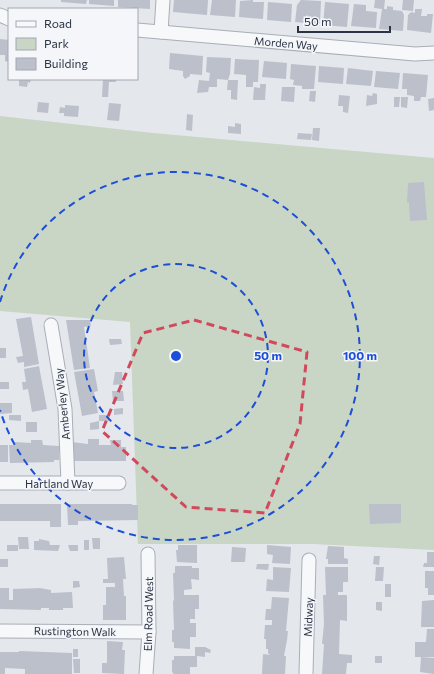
<svg xmlns="http://www.w3.org/2000/svg" width="434" height="674" viewBox="0 0 434 674" font-family="Commissioner,sans-serif">
  <rect width="100%" height="100%" fill="#e4e7ec"/>
  <path fill="#c9d6c5" d="M 0,116 L 153,133 L 434,158 L 434,550 L 313,544 L 138,544 L 130,322 L 0,311 Z"/>
  <g fill="#bbc0ca">
    <path d="M 61,0 L 87,0 L 86,4 L 61,2 Z"/>
    <path d="M 89,0 L 114,0 L 114,6 L 89,4 Z"/>
    <path d="M 118,0 L 150,0 L 150,9 L 118,7 Z"/>
    <path d="M 174,0 L 208,0 L 207,15 L 173,12 Z"/>
    <path d="M 212,0 L 236,0 L 235,17 L 210,15 Z"/>
    <path d="M 253,0 L 253,2 L 264,2 L 263,19 L 239,17 L 240,1 Z"/>
    <path d="M 301,0 L 321,1 L 320,24 L 295,22 L 297,5 Z"/>
    <path d="M 375,0 L 385,0 L 384,9 L 387,9 L 387,6 L 393,7 L 393,10 L 402,11 L 404,15 L 403,31 L 379,29 L 382,9 L 374,8 Z"/>
    <path d="M 403,0 L 414,0 L 413,11 L 402,10 Z"/>
    <path d="M 268,2 L 292,4 L 291,22 L 267,20 Z"/>
    <path d="M 325,2 L 349,4 L 347,27 L 323,25 Z"/>
    <path d="M 354,4 L 366,5 L 366,11 L 377,12 L 376,28 L 351,26 Z"/>
    <path d="M 415,9 L 422,9 L 421,16 L 427,16 L 427,14 L 433,14 L 431,33 L 407,30 L 408,15 L 411,12 L 415,13 Z"/>
    <path d="M 0,39 L 9,40 L 9,62 L 5,61 L 5,55 L 0,55 Z"/>
    <path d="M 170,53 L 203,56 L 202,75 L 190,74 L 190,76 L 185,79 L 183,76 L 183,71 L 169,69 Z"/>
    <path d="M 207,57 L 231,58 L 230,74 L 228,80 L 217,79 L 217,87 L 209,87 L 208,92 L 197,93 L 199,80 L 209,81 L 210,73 L 206,72 Z"/>
    <path d="M 235,59 L 259,60 L 258,82 L 253,82 L 253,87 L 246,87 L 246,75 L 234,74 Z"/>
    <path d="M 264,61 L 287,63 L 286,79 L 262,77 Z"/>
    <path d="M 291,64 L 316,66 L 314,89 L 302,89 L 302,86 L 293,85 L 294,80 L 290,79 Z"/>
    <path d="M 319,66 L 344,68 L 343,84 L 318,82 Z"/>
    <path d="M 348,68 L 373,71 L 371,86 L 346,84 Z"/>
    <path d="M 376,71 L 400,73 L 398,89 L 374,87 Z"/>
    <path d="M 403,73 L 428,75 L 426,97 L 421,97 L 420,101 L 414,101 L 414,96 L 407,95 L 407,89 L 402,89 Z"/>
    <path d="M 19,79 L 31,79 L 30,83 L 28,82 L 27,87 L 19,86 Z"/>
    <path d="M 103,79 L 116,79 L 116,82 L 109,82 L 108,97 L 102,97 Z"/>
    <path d="M 228,80 L 238,80 L 237,100 L 231,99 L 231,90 L 227,90 Z"/>
    <path d="M 260,84 L 266,84 L 265,100 L 253,100 L 254,87 L 260,88 Z"/>
    <path d="M 282,87 L 295,87 L 294,102 L 281,101 Z"/>
    <path d="M 310,91 L 316,91 L 315,102 L 309,101 Z"/>
    <path d="M 373,93 L 377,94 L 377,104 L 366,106 L 367,95 L 372,96 Z"/>
    <path d="M 339,95 L 350,96 L 348,113 L 343,112 L 343,106 L 338,106 Z"/>
    <path d="M 394,97 L 400,97 L 399,107 L 394,107 Z"/>
    <path d="M 401,97 L 408,97 L 407,108 L 401,107 Z"/>
    <path d="M 434,98 L 434,110 L 429,111 L 428,99 Z"/>
    <path d="M 38,102 L 49,103 L 48,113 L 37,112 Z"/>
    <path d="M 109,103 L 121,104 L 119,121 L 107,120 Z"/>
    <path d="M 65,105 L 79,106 L 78,117 L 64,116 L 64,113 L 59,113 L 60,107 L 65,108 Z"/>
    <path d="M 187,114 L 193,115 L 192,131 L 186,130 Z"/>
    <path d="M 235,123 L 241,124 L 241,134 L 228,133 L 228,126 L 235,127 Z"/>
    <path d="M 313,128 L 320,128 L 319,141 L 312,140 Z"/>
    <path d="M 298,133 L 312,134 L 311,140 L 297,139 Z"/>
    <path d="M 424,182 L 427,220 L 410,221 L 409,202 L 407,203 L 408,183 Z"/>
    <path d="M 31,317 L 39,364 L 24,367 L 24,362 L 18,363 L 16,357 L 23,356 L 16,319 Z"/>
    <path d="M 66,320 L 90,320 L 91,326 L 84,327 L 90,368 L 74,370 Z"/>
    <path d="M 109,339 L 121,339 L 122,344 L 110,345 Z"/>
    <rect x="0" y="348" width="6" height="10"/>
    <path d="M 39,366 L 47,409 L 32,412 L 28,389 L 23,390 L 22,382 L 26,382 L 24,369 Z"/>
    <path d="M 94,369 L 98,391 L 94,392 L 98,413 L 82,416 L 74,372 Z"/>
    <path d="M 115,372 L 122,372 L 123,384 L 113,385 Z"/>
    <rect x="0" y="382" width="9" height="7"/>
    <path d="M 112,391 L 123,391 L 124,401 L 113,401 Z"/>
    <path d="M 0,403 L 12,403 L 12,413 L 0,414 Z"/>
    <path d="M 123,408 L 123,414 L 114,415 L 114,409 Z"/>
    <path d="M 9,415 L 21,415 L 21,421 L 9,420 Z"/>
    <rect x="99" y="415" width="10" height="6"/>
    <path d="M 99,421 L 99,429 L 90,430 L 90,423 Z"/>
    <rect x="26" y="422" width="11" height="10"/>
    <path d="M 88,439 L 99,439 L 99,445 L 111,445 L 110,440 L 121,440 L 121,447 L 126,447 L 126,461 L 72,461 L 72,442 L 88,444 Z"/>
    <path d="M 31,440 L 42,440 L 43,445 L 59,446 L 59,460 L 54,460 L 54,462 L 10,463 L 9,445 L 15,445 L 15,442 L 31,443 Z"/>
    <rect x="0" y="445" width="8" height="17"/>
    <path d="M 0,504 L 61,504 L 61,527 L 50,527 L 50,521 L 0,521 Z"/>
    <path d="M 67,504 L 132,504 L 132,505 L 138,505 L 138,520 L 78,521 L 78,525 L 68,525 Z"/>
    <path d="M 369,504 L 401,504 L 401,523 L 370,524 Z"/>
    <path d="M 18,537 L 28,537 L 29,549 L 19,549 Z"/>
    <path d="M 92,538 L 100,538 L 100,549 L 93,549 Z"/>
    <path d="M 39,539 L 49,541 L 50,545 L 60,545 L 58,551 L 34,550 L 34,541 L 39,541 Z"/>
    <rect x="84" y="540" width="5" height="10"/>
    <rect x="7" y="545" width="11" height="6"/>
    <path d="M 68,545 L 78,545 L 78,551 L 70,551 Z"/>
    <path d="M 178,545 L 197,545 L 197,563 L 177,562 L 176,550 L 178,550 Z"/>
    <path d="M 267,545 L 291,547 L 290,564 L 272,563 L 273,555 L 267,554 Z"/>
    <path d="M 328,546 L 344,547 L 344,558 L 348,559 L 348,564 L 328,564 L 328,559 L 326,559 Z"/>
    <path d="M 232,547 L 246,548 L 245,562 L 231,562 Z"/>
    <path d="M 427,552 L 434,552 L 434,567 L 423,567 L 424,563 L 427,563 Z"/>
    <path d="M 374,556 L 380,556 L 379,565 L 373,564 Z"/>
    <path d="M 124,557 L 126,579 L 123,579 L 124,596 L 126,596 L 126,620 L 103,620 L 103,605 L 106,605 L 106,587 L 115,587 L 115,583 L 103,583 L 103,579 L 108,579 L 107,558 Z"/>
    <rect x="0" y="559" width="8" height="8"/>
    <path d="M 257,564 L 269,564 L 268,570 L 256,569 Z"/>
    <path d="M 175,566 L 192,566 L 192,568 L 199,568 L 199,580 L 191,579 L 192,589 L 184,590 L 184,595 L 199,595 L 199,609 L 195,609 L 195,619 L 190,619 L 190,623 L 196,623 L 196,637 L 190,637 L 190,649 L 174,648 L 174,642 L 172,642 L 172,630 L 174,630 L 173,600 L 174,601 L 173,573 L 175,573 Z"/>
    <path d="M 273,567 L 291,568 L 289,592 L 266,591 L 267,579 L 273,580 Z"/>
    <path d="M 325,567 L 348,567 L 348,582 L 343,582 L 343,592 L 338,592 L 338,595 L 347,595 L 347,621 L 340,620 L 339,654 L 352,655 L 352,663 L 347,663 L 346,674 L 322,674 L 324,644 L 322,644 L 324,624 L 323,595 L 326,595 Z"/>
    <path d="M 376,567 L 384,567 L 383,581 L 375,581 Z"/>
    <path d="M 425,571 L 434,571 L 434,595 L 428,595 L 428,588 L 425,588 Z"/>
    <path d="M 73,581 L 79,581 L 80,587 L 73,588 Z"/>
    <rect x="385" y="584" width="6" height="13"/>
    <path d="M 0,588 L 9,588 L 9,600 L 13,600 L 13,589 L 40,588 L 51,590 L 51,593 L 72,592 L 73,608 L 63,608 L 63,610 L 49,610 L 49,608 L 41,608 L 41,610 L 0,609 Z"/>
    <path d="M 272,597 L 289,598 L 286,631 L 288,631 L 287,640 L 284,656 L 286,656 L 285,674 L 262,674 L 263,654 L 270,655 L 268,653 L 268,649 L 266,649 L 266,639 L 264,639 L 265,625 L 272,625 L 272,620 L 265,620 L 266,609 L 271,609 Z"/>
    <path d="M 434,600 L 434,627 L 421,627 L 422,601 Z"/>
    <path d="M 376,602 L 382,602 L 382,611 L 376,610 Z"/>
    <path d="M 427,629 L 434,629 L 434,657 L 415,657 L 415,642 L 426,642 Z"/>
    <path d="M 107,641 L 123,642 L 122,650 L 125,650 L 124,674 L 102,673 L 102,663 L 107,663 Z"/>
    <path d="M 195,647 L 205,647 L 211,650 L 210,653 L 205,652 L 205,657 L 197,656 L 197,667 L 190,667 L 190,674 L 174,674 L 172,672 L 172,660 L 174,660 L 174,656 L 195,656 Z"/>
    <rect x="73" y="649" width="5" height="8"/>
    <path d="M 19,651 L 72,653 L 72,674 L 25,674 L 25,669 L 5,668 L 5,674 L 0,674 L 0,652 L 19,652 Z"/>
    <rect x="375" y="656" width="7" height="7"/>
    <path d="M 421,657 L 434,658 L 434,674 L 420,672 Z"/>
    <path d="M 73,659 L 80,659 L 80,673 L 74,673 Z"/>
  </g>
  <g fill="none" stroke-linecap="round" stroke-linejoin="round">
    <defs>
      <g id="minor">
        <path d="M 0,15 L 9,19"/>
        <path d="M 137,30 L 415,54 L 434,53"/>
        <path d="M 161,32 L 163,0"/>
        <path d="M 51,325 L 65,409 L 68,483"/>
        <path d="M 0,483 L 119,483"/>
        <path d="M 0,631 L 149,632"/>
        <path d="M 146,674 L 149,632 L 148,554"/>
        <path d="M 306,674 L 309,560"/>
      </g>
    </defs>
    <use href="#minor" stroke="#a9aeb7" stroke-width="15"/>
    <use href="#minor" stroke="#f7f8fa" stroke-width="13"/>
  </g>
  <path fill="none" stroke="#d1495b" stroke-width="3" stroke-dasharray="8 5" stroke-linejoin="round" d="M 194,320 L 307,352 L 300,424 L 265,513 L 186,507 L 102,431 L 143,333 Z"/>
  <g fill="none" stroke="#1d4ed8" stroke-width="2" stroke-dasharray="7 5">
    <circle cx="176" cy="356" r="92"/>
    <path d="M0 302A184 184 0 1 1 0 410"/>
  </g>
  <g text-anchor="middle" dominant-baseline="central" stroke-width="3" stroke-linejoin="round" paint-order="stroke">
    <g font-size="11" fill="#2b3445" stroke="#f4f6f9">
      <text transform="translate(286 43) rotate(5)">Morden Way</text>
      <text transform="translate(62 404) rotate(-96)">Amberley Way</text>
      <text x="59" y="483">Hartland Way</text>
      <text transform="translate(148 614) rotate(-89)">Elm Road West</text>
      <text transform="translate(308 617) rotate(-88)">Midway</text>
      <text transform="translate(75 631) rotate(1)">Rustington Walk</text>
    </g>
  </g>
  <circle cx="176" cy="356" r="6" fill="#1d4ed8" stroke="#f4f6f9" stroke-width="2"/>
  <g font-size="12" text-anchor="middle" font-weight="bold" fill="#1d4ed8" stroke="#f4f6f9" stroke-width="3" stroke-linejoin="round" paint-order="stroke">
    <text x="268" y="360">50 m</text>
    <text x="360" y="360">100 m</text>
  </g>
  <rect x="8" y="8" width="130" height="72" fill="#f4f6f9" stroke="#a4a8b1"/>
  <rect x="16" y="21" width="20" height="6" fill="#f7f8fa" stroke="#a4a8b1"/>
  <text x="44" y="28" font-size="12" fill="#2b3445">Road</text>
  <rect x="16" y="38" width="20" height="12" fill="#c9d6c5" stroke="#a4a8b1"/>
  <text x="44" y="48" font-size="12" fill="#2b3445">Park</text>
  <rect x="16" y="58" width="20" height="12" fill="#bbc0ca" stroke="#a4a8b1"/>
  <text x="44" y="68" font-size="12" fill="#2b3445">Building</text>
  <path d="M298 26v6h92v-6" fill="none" stroke="#2b3445" stroke-width="2"/>
  <text x="304" y="26" font-size="12" fill="#2b3445" stroke="#f4f6f9" stroke-width="3" paint-order="stroke">50 m</text>
</svg>
